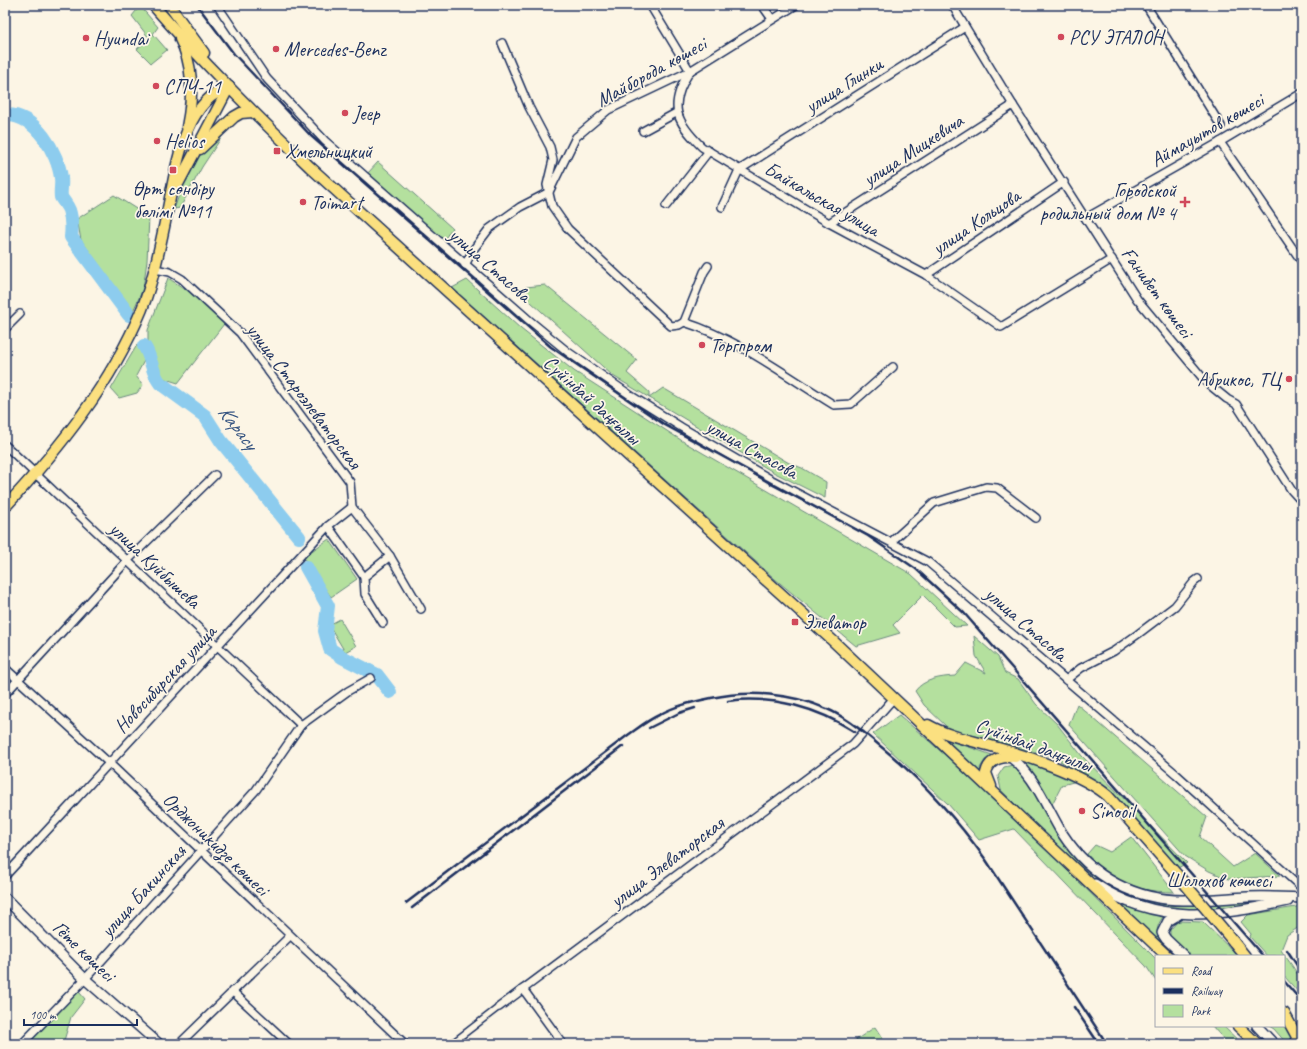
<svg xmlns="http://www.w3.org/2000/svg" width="1307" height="1049" viewBox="0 0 1307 1049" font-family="Caveat,sans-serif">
  <rect width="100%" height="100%" fill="#fcf5e5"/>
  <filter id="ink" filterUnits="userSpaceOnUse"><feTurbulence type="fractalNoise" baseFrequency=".025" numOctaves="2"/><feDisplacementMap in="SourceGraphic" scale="8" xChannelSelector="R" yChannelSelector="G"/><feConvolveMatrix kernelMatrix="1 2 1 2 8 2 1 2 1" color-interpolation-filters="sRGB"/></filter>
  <g filter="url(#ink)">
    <g fill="#b4e09e" stroke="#68887e">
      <path d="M 140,6 L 158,27 L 153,34 L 167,50 L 151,63 L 137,49 L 149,38 L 132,16 Z"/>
      <path d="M 229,126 L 202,167 L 180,208 L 174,209 L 188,171 L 202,150 Z"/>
      <path d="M 378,162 L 452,228 L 444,240 L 367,174 Z"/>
      <path d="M 114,195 L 149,217 L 147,261 L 143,289 L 133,311 L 81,240 L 77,219 Z"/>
      <path d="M 168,278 L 196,296 L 224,324 L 178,383 L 159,377 L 148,345 L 148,330 Z"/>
      <path d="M 467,280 L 521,329 L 574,371 L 684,442 L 911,574 L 967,626 L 955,627 L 923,595 L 893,625 L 900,633 L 856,646 L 775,579 L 452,288 Z"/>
      <path d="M 545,285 L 637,360 L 627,373 L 649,392 L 649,398 L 663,388 L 789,463 L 802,468 L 826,482 L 825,498 L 773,472 L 613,376 L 521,293 L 526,287 Z"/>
      <path d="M 137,345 L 145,359 L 136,376 L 143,385 L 137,393 L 119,398 L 111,389 Z"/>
      <path d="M 329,539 L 357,579 L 331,597 L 303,557 Z"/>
      <path d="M 340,619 L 356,646 L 345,652 L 329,625 Z"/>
      <path d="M 974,636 L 998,657 L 1005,673 L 1018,679 L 1036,704 L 1057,724 L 1082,756 L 1187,863 L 1176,869 L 1108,791 L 1089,776 L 1060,761 L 1061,759 L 949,729 L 924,705 L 915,691 C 924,679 940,677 955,676 L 966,663 L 986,673 L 976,656 Z"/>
      <path d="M 1077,704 L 1207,817 L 1200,837 L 1233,867 L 1255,853 L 1280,876 L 1228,879 L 1209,871 L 1185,856 L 1069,725 Z"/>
      <path d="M 899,715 L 1004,806 L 1156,959 L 1156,981 L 1146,966 L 1014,829 L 979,840 L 948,804 L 873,734 Z"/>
      <path d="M 940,737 L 992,755 L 985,760 L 980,768 L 983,778 Z"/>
      <path d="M 1022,760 L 1077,781 L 1062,785 L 1050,808 L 1038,780 Z"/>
      <path d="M 1013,765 C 1017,768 1022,771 1025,774 C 1039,790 1043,812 1054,829 C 1080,870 1122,901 1172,904 C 1197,906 1221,903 1246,901 L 1247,905 C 1222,908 1196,913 1172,910 C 1099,900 1050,838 1001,790 L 998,776 L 1004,767 Z"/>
      <path d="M 1131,837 L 1174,892 C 1151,892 1126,888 1107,874 C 1100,869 1093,861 1087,854 L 1095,845 L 1110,852 Z"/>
      <path d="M 1115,903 L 1163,917 C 1149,936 1163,943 1177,956 L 1173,956 Z"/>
      <path d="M 1302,906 L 1302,925 L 1287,935 L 1281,950 C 1288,961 1307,981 1300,994 L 1284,976 L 1284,956 L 1267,956 L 1250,937 L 1251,934 L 1241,922 L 1248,915 Z"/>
      <path d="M 1178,921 L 1203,922 L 1238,956 L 1190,956 L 1170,936 L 1170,930 Z"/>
      <path d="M 74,986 L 85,999 L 71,1017 L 63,1044 L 23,1044 Z"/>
      <path d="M 1284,1022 L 1296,1044 L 1287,1044 L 1274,1029 L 1269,1026 L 1284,1026 Z"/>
      <path d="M 1212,1026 L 1223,1026 L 1242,1044 L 1228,1044 Z"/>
      <path d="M 875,1027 L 886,1044 L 850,1044 Z"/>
    </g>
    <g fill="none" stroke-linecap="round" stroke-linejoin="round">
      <g stroke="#8dccee" stroke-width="14">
        <path d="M 5,115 C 35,113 58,153 61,178 C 62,184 60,191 61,197 C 63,201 67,205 69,210 C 72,219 72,228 71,237 L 129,315"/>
        <path d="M 144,346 C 152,357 151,372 160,383 L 205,416 L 221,441 L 299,537"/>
        <path d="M 306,567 L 328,606 L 325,631 L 330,649 L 342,657 L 377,675 L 390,692"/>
      </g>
      <defs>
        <path id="pedestrian" d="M 451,1044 L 499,1007"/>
        <g id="minor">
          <path d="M 217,5 L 267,79 L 325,141 L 529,320 L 568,352 L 633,397 L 681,427 L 772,480 L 928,562 L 1176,774 L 1302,888"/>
          <path d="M 650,5 L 690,71"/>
          <path d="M 762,5 L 772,19"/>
          <path d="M 952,5 L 1013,105 L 1137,299 L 1206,382 L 1227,399 L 1236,404 L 1292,491 L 1302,502"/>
          <path d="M 1146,5 L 1221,126"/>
          <path d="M 502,43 L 529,107 L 550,147 L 553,160 L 547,185 L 552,206 L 568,229 L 671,326 L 679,325 L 684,322 L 704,272 L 708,266"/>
          <path d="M 690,71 C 668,105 675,121 702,147 L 829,223 L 926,275 L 1001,327 L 1112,259"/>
          <path d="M 643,131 L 676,113"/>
          <path d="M 1220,142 L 1302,262"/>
          <path d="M 666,206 L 709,151"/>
          <path d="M 722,207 L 739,170 L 965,27"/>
          <path d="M 1086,218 L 1220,142 L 1302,93"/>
          <path d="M 829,223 L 1013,105"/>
          <path d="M 465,265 L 473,250 L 489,229 L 520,207 L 549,192 L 576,137 L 608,110 L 690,71 L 796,5"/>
          <path d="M 155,269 L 170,272 L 182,279 L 240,333 L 350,482 L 352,507 L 390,556 L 421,609"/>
          <path d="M 926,275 L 1064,182"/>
          <path d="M 684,322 C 738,339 785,375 834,405 L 851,404 L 893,367"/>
          <path d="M 5,329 L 20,314"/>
          <path d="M 5,445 L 301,725"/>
          <path d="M 328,526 L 364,577 L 390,556"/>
          <path d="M 891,542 L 934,503 L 986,487 L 997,488 L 1036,518"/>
          <path d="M 364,577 L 365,594 L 383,623"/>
          <path d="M 5,668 L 108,762 L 405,1044"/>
          <path d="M 1066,680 L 1081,668 L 1114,651 L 1138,634 L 1175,606 L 1194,582 L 1198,579"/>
          <path d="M 5,694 L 127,561 L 215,475"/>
          <path d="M 5,876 L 328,526 L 352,507"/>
          <path d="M 523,989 L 563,1044"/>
          <path d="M 232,991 L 289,1044"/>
          <path d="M 499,1007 L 853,744 L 894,698"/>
          <path d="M 22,1044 L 85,979 L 256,790 L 301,725 L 348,691 L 371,678"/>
          <path d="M 179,1044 L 290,936"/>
        </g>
        <g id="secondary">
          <path d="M 1007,755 C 1034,772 1046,807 1062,833 C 1091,878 1137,902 1190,900 C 1209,900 1228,898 1247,897 C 1266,896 1284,897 1302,898"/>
          <path d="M 1095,884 C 1157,926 1219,916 1288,901"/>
          <path d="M 5,898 L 85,979 L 159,1044"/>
          <path d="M 1178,915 L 1168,921 L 1162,933 L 1166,939 L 1184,956"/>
          <path d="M 1257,1026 L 1274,1044"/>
        </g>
        <g id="primary">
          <path d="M 153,5 C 202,62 256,115 310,167 L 832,640 L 1167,956"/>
          <path d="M 169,5 L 204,53"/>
          <path d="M 180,39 C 194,66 193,98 187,127"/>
          <path d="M 200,149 L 234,117 L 241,113 L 253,112"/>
          <path d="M 177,186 L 229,87"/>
          <path d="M 5,507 C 60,448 111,384 142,309 C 154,278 160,246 167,213 C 176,172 182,102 229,87"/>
          <path d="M 928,725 C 947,736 969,740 991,746 C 1024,755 1083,774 1108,796 L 1180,878"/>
          <path d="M 991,786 L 986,773 C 989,759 1002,756 1015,757"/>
          <path d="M 1233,941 L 1245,956"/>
          <path d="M 1284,1013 L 1301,1044"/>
          <path d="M 1238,1026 L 1257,1044"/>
        </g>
      </defs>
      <use href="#pedestrian" stroke="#1b2f5e" stroke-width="8"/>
      <use href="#minor" stroke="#1b2f5e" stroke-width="10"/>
      <use href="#secondary" stroke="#1b2f5e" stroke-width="12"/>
      <use href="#primary" stroke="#1b2f5e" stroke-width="13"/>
      <use href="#pedestrian" stroke="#fcf5e5" stroke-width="5"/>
      <use href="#minor" stroke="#fcf5e5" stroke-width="7"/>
      <use href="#secondary" stroke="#fcf5e5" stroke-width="9"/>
      <use href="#primary" stroke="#fbe080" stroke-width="10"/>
      <g stroke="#1b2f5e" stroke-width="2.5">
        <path d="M 197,5 L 234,54 L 311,136 L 551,347 L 665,425 L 868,536 L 916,569 L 964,613 L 1263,956"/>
        <path d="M 728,701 C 773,695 818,708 855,732"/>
        <path d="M 649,728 L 679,713 L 695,708"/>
        <path d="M 406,903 L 628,735 C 638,728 648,720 659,715 C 674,706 693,702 711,698 C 749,690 791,693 827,709 C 846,717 863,731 879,745 C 920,778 955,817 986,860 L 1107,1044"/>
        <path d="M 412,908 L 623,746"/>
        <path d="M 1287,950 L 1302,973"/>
        <path d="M 1284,981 L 1302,1002"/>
        <path d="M 1074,1007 L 1099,1044"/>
      </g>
      <defs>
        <path id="primary-bridge" d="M 1180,878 L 1233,941"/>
      </defs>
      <use href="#primary-bridge" stroke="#1b2f5e" stroke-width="13" stroke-linecap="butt"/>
      <use href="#primary-bridge" stroke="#fbe080" stroke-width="10"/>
    </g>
  </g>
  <g fill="#d1495b" stroke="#fcf5e5" stroke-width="1.5">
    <circle cx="1061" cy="37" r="4"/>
    <circle cx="86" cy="38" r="4"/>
    <circle cx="276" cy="49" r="4"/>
    <circle cx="156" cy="86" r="4"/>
    <circle cx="345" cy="113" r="4"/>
    <circle cx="157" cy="141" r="4"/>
    <rect x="273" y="147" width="8" height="8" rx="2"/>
    <rect x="169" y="166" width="8" height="8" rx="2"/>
    <circle cx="303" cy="202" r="4"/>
    <path d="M1183 196h4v4h4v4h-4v4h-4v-4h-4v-4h4z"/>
    <circle cx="702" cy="345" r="4"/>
    <circle cx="1289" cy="379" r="4"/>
    <rect x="791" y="618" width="8" height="8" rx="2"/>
    <circle cx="1082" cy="811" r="4"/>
  </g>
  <g text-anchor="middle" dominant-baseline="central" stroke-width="3.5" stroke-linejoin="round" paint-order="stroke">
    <g font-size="20" fill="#1b2f5e" stroke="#fcf5e5" text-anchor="start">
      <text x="1069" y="37">РСУ ЭТАЛОН</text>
      <text x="94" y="38">Hyundai</text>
      <text x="284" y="49">Mercedes-Benz</text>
      <text x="164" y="86">СПЧ-11</text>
      <text x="353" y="113">Jeep</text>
      <text x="165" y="141">Helios</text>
      <text x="285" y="151">Хмельницкий</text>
      <text x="173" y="188" text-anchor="middle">Өрт сөндіру<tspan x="173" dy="23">бөлімі №11</tspan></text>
      <text x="1176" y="190" text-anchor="end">Городской<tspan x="1176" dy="23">родильный дом № 4</tspan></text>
      <text x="311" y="202">Toimart</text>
      <text x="710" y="345">Торгпром</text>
      <text x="1281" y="379" text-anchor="end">Абрикос, ТЦ</text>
      <text x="803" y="622">Элеватор</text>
      <text x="1090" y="811">Sinooil</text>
    </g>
    <g font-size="20" fill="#1b2f5e" stroke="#fcf5e5">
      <text transform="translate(651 72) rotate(-29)">Майборода көшесі</text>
      <text transform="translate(844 85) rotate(-32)">улица Глинки</text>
      <text transform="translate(1207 130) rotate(-30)">Аймауытов көшесі</text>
      <text transform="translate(913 150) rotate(-33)">улица Мицкевича</text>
      <text transform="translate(822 199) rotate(30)">Байкальская улица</text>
      <text transform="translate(976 222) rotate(-34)">улица Кольцова</text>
      <text transform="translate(490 265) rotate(41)">улица Стасова</text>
      <text transform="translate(1157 292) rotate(54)">Ғанибет көшесі</text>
      <text transform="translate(304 396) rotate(53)">улица Староэлеваторская</text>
      <text transform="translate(592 400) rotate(42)">Сүйінбай даңғылы</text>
      <text transform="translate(752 449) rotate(29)">улица Стасова</text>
      <text transform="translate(155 565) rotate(43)">улица Куйбышева</text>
      <text transform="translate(1026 624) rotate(41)">улица Стасова</text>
      <text transform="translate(165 679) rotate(-47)">Новосибирская улица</text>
      <text transform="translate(1034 745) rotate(20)">Сүйінбай даңғылы</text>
      <text transform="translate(216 844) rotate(44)">Орджоникидзе көшесі</text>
      <text transform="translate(667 862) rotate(-37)">улица Элеваторская</text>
      <text x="1219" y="880">Шолохов көшесі</text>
      <text transform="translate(143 891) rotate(-48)">улица Бакинская</text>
      <text transform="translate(84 951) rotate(44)">Гёте көшесі</text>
    </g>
    <g font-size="21" font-style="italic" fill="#385682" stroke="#fcf5e5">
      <text transform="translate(238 427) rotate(52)">Карасу</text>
    </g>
  </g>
  <rect width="1307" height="1049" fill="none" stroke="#fcf5e5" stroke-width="20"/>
  <rect x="10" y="10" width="1287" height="1029" fill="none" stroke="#1b2f5e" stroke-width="1.5" filter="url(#ink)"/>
  <rect x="1155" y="955" width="130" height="72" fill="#fcf5e5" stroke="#a2a6af"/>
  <rect x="1163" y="968" width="20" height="6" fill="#fbe080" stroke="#a2a6af"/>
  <text x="1191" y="975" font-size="12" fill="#1b2f5e">Road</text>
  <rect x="1163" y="988" width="20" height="6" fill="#1b2f5e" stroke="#a2a6af"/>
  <text x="1191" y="995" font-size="12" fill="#1b2f5e">Railway</text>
  <rect x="1163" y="1005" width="20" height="12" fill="#b4e09e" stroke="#a2a6af"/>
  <text x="1191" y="1015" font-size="12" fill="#1b2f5e">Park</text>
  <path d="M24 1019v6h113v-6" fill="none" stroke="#1b2f5e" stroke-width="2"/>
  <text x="30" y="1019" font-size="12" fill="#1b2f5e" stroke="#fcf5e5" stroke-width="3" paint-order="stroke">100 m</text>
</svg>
